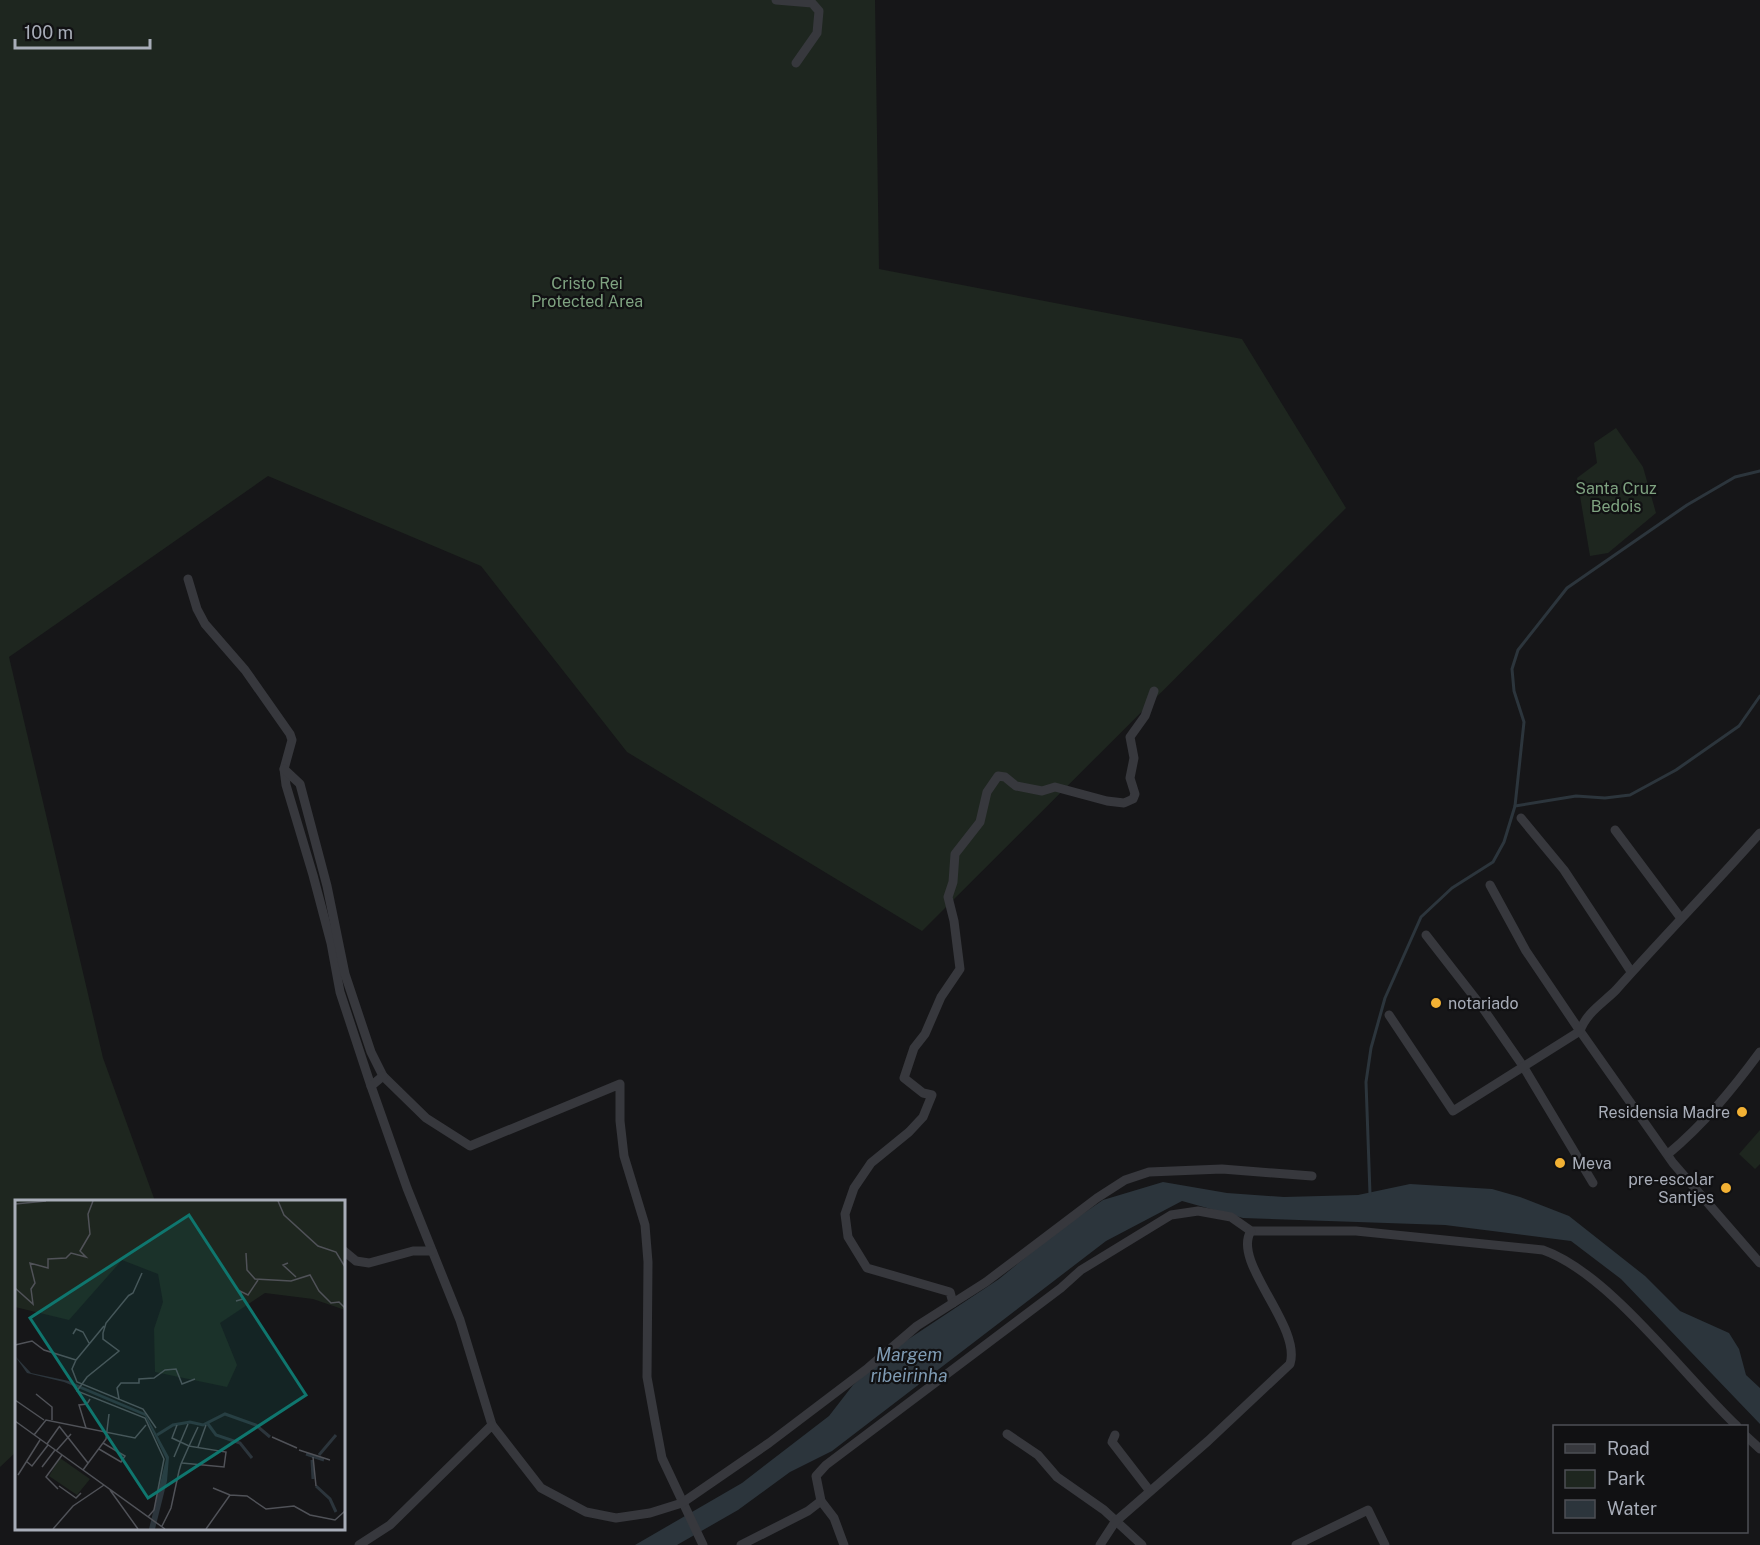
<svg xmlns="http://www.w3.org/2000/svg" width="1760" height="1545" viewBox="0 0 1760 1545" font-family="'Public Sans',sans-serif">
  <rect width="100%" height="100%" fill="#161618"/>
  <g fill="#1e261f">
    <path d="M 0,0 L 875,0 L 879,269 L 1242,339 L 1346,508 L 922,931 L 627,752 L 481,566 L 268,476 L 9,657 L 103,1058 L 155,1201 L 16,1202 L 16,1452 L 0,1467 Z"/>
    <path d="M 1616,428 L 1643,467 L 1656,513 L 1608,553 L 1590,556 L 1577,478 L 1597,463 L 1594,443 Z"/>
    <path d="M 1760,1130 L 1760,1164 L 1755,1169 L 1739,1154 Z"/>
  </g>
  <path fill="#2c353c" d="M 1163,1182 L 1227,1193 L 1284,1197 L 1358,1195 L 1410,1184 L 1492,1189 L 1520,1197 L 1569,1216 L 1645,1276 L 1680,1311 L 1729,1333 L 1739,1349 L 1746,1375 L 1760,1388 L 1760,1424 L 1621,1279 L 1571,1241 L 1445,1225 L 1243,1218 L 1182,1201 L 1106,1241 L 832,1451 L 790,1472 L 738,1510 L 677,1545 L 635,1545 L 742,1483 L 829,1416 L 853,1385 L 895,1348 L 999,1279 L 1059,1230 L 1103,1200 Z"/>
  <g fill="none" stroke-linecap="round" stroke-linejoin="round">
    <g stroke="#2c353c" stroke-width="3">
      <path d="M 1515,806 L 1576,796 L 1605,798 L 1630,795 L 1676,770 L 1739,726 L 1760,696"/>
      <path d="M 1370,1194 L 1366,1082 L 1371,1048 L 1385,998 L 1421,917 L 1452,888 L 1493,862 L 1504,842 L 1515,806 L 1524,722 L 1514,691 L 1512,669 L 1518,650 L 1567,588 L 1687,505 L 1735,477 L 1760,471"/>
    </g>
    <g stroke="#37383d" stroke-width="9">
      <path d="M 776,0 L 812,3 L 819,11 L 817,33 L 796,63"/>
      <path d="M 188,579 L 197,609 L 205,624 L 245,670 L 290,734 L 292,740 L 284,769 L 286,785 L 313,875 L 331,943 L 340,992 L 371,1086"/>
      <path d="M 284,769 L 300,784 L 327,886 L 345,974 L 371,1052 L 383,1076 L 426,1118 L 470,1146 L 620,1084 L 620,1121 L 624,1156 L 645,1225 L 648,1262 L 647,1377 L 655,1421 L 662,1458 L 703,1545"/>
      <path d="M 1521,818 L 1564,870 L 1630,970"/>
      <path d="M 1615,830 L 1680,917"/>
      <path d="M 1760,833 C 1713,886 1663,937 1616,990 C 1603,1003 1586,1013 1580,1031 L 1673,1163 L 1760,1263"/>
      <path d="M 1426,935 L 1482,1007 L 1523,1066 L 1593,1183"/>
      <path d="M 1389,1015 L 1453,1111 L 1580,1031 L 1526,951 L 1490,885"/>
      <path d="M 383,1076 L 371,1086 L 407,1188 L 460,1320 L 492,1425"/>
      <path d="M 1668,1154 C 1704,1124 1732,1090 1760,1052"/>
      <path d="M 344,1251 L 356,1261 L 369,1263 L 413,1251 L 432,1251"/>
      <path d="M 953,1303 L 950,1292 L 867,1268 L 848,1237 L 845,1214 L 854,1188 L 871,1163 L 909,1132 L 923,1117 L 932,1095 L 923,1093 L 904,1078 L 914,1048 L 925,1034 L 941,997 L 960,969 L 954,921 L 948,897 L 953,882 L 955,854 L 980,822 L 987,792 L 998,776 L 1005,777 L 1016,786 L 1042,791 L 1055,787 L 1107,801 L 1124,803 L 1133,799 L 1135,794 L 1130,778 L 1134,758 L 1130,737 L 1145,716 L 1154,691"/>
      <path d="M 1007,1434 L 1038,1455 L 1057,1477 L 1104,1510 L 1142,1545"/>
      <path d="M 1115,1435 L 1112,1442 L 1149,1490"/>
      <path d="M 1746,1436 L 1760,1449"/>
      <path d="M 359,1545 L 390,1525 L 492,1425 L 541,1488 L 586,1512 L 616,1518 L 650,1513 L 682,1503 L 769,1443 L 868,1368 L 917,1326 L 986,1282 L 1097,1198 L 1125,1180 L 1149,1172 L 1222,1169 L 1312,1176"/>
      <path d="M 741,1545 L 808,1511 L 821,1501"/>
      <path d="M 844,1545 L 834,1518 L 821,1501 L 816,1476 L 826,1465 L 1061,1288 L 1081,1270 L 1171,1215 L 1198,1211 L 1231,1217 L 1251,1231 L 1356,1231 L 1543,1250 C 1609,1273 1684,1376 1737,1426"/>
      <path d="M 1100,1545 L 1115,1522 L 1208,1441 L 1290,1364 C 1302,1326 1231,1262 1251,1231"/>
      <path d="M 1296,1545 L 1368,1510 L 1385,1545"/>
    </g>
  </g>
  <g fill="#f2b134" stroke="#111113" stroke-width="2">
    <circle cx="1436" cy="1003" r="6"/>
    <circle cx="1742" cy="1112" r="6"/>
    <circle cx="1560" cy="1163" r="6"/>
    <circle cx="1726" cy="1188" r="6"/>
  </g>
  <g text-anchor="middle" dominant-baseline="central" stroke-width="4.5" stroke-linejoin="round" paint-order="stroke">
    <g font-size="16" fill="#7fa381" stroke="#111113">
      <text x="587" y="283">Cristo Rei<tspan x="587" dy="18">Protected Area</tspan></text>
      <text x="1616" y="488">Santa Cruz<tspan x="1616" dy="18">Bedois</tspan></text>
    </g>
    <g font-size="16" fill="#a8adb8" stroke="#111113" text-anchor="start">
      <text x="1448" y="1003">notariado</text>
      <text x="1730" y="1112" text-anchor="end">Residensia Madre</text>
      <text x="1572" y="1163">Meva</text>
      <text x="1714" y="1179" text-anchor="end">pre-escolar<tspan x="1714" dy="18">Santjes</tspan></text>
    </g>
    <g font-size="18" font-style="italic" fill="#7f9bb3" stroke="#111113">
      <text x="909" y="1354">Margem<tspan x="909" dy="21">ribeirinha</tspan></text>
    </g>
  </g>
  <g transform="translate(15 1200)">
    <rect width="330" height="330" fill="#161618"/>
    <path d="M 0,1 L 330,1 L 330,110 L 298,99 L 250,93 L 205,123 L 222,165 L 212,187 L 140,172 L 139,129 L 148,102 L 143,74 L 107,60 L 54,120 L 0,107 ZM 45,258 L 75,279 L 62,295 L 34,276 Z" fill="#1e261f"/>
    <path d="M 0,156 L 16,173 L 54,181 L 130,213 L 154,257 L 152,281 L 140,329 L 134,329 L 151,259 L 130,216 L 49,182 L 12,173 Z" fill="#2c353c"/>
    <path fill="none" stroke="#2c353c" stroke-width="3" d="M 193,224 L 201,235 L 225,243 L 237,258M 142,235 L 158,225 L 175,222 L 188,225 L 210,214 L 241,225 L 255,237M 291,254 L 309,260M 304,255 L 321,235M 297,260 L 298,279M 301,286 L 315,299 L 321,312"/>
    <path fill="none" stroke="#505258" stroke-width="1.5" d="M 263,1 L 269,15 L 303,46 L 321,52 L 330,67M 0,4 L 31,1M 231,53 L 232,70 L 240,79 L 276,81 L 295,75 L 304,91 L 316,103 L 324,102 L 330,108M 273,63 L 268,65 L 281,77M 0,88 L 18,104 L 16,89 L 20,83 L 15,63 L 33,68 L 33,59 L 51,58 L 56,53 L 71,57 L 65,51 L 75,34 L 73,14 L 78,1M 114,95 L 91,123 L 88,133 L 88,139 L 104,151 L 72,177 L 62,191 L 130,218 L 149,259 L 139,310 L 133,317M 113,96 L 118,93 L 127,73M 221,101 L 228,99 L 225,91 L 233,95 L 243,80M 58,134 L 61,129 L 68,132 L 74,143M 0,145 L 17,141 L 29,150 L 61,160 L 57,169 L 62,182 L 128,209 L 141,228M 61,160 L 89,126M 21,194 L 37,207 L 37,220M 104,199 L 102,188 L 106,183 L 124,183 L 124,179 L 139,178 L 150,170 L 161,169 L 167,184 L 180,179M 0,200 L 29,220M 0,221 L 150,329M 162,225 L 157,238 L 174,246 L 183,227M 44,226 L 73,263M 71,228 L 64,205 L 72,204 L 75,199M 19,235 L 31,220 L 120,238 L 131,225M 257,237 L 282,248M 32,244 L 44,227M 183,247 L 191,225M 84,249 L 106,262 L 110,256 L 88,243M 284,250 L 315,260M 41,251 L 56,234M 159,257 L 173,224M 298,257 L 301,286M 11,261 L 17,266 L 33,245M 27,267 L 40,250M 68,270 L 91,239 L 94,214M 3,275 L 25,240M 44,286 L 61,298 L 66,293M 198,288 L 215,295M 43,289 L 31,277 L 47,255M 95,290 L 123,329M 147,326 L 156,308 L 164,271 L 166,264 L 174,246 L 211,252 L 209,267 L 167,263M 38,329 L 58,306 L 89,285M 191,329 L 215,295 L 232,296 L 251,309 L 279,306 L 295,315 L 320,320 L 330,311"/>
    <path fill="#0f766e" fill-opacity="0.15" stroke="#0f766e" stroke-width="3" d="M 174,15 L 291,195 L 133,298 L 15,118 Z"/>
    <rect width="330" height="330" fill="none" stroke="#a8adb8" stroke-width="3"/>
  </g>
  <rect x="1553" y="1425" width="195" height="108" fill="#111113" stroke="#4d4f55" stroke-width="1.5"/>
  <rect x="1565" y="1444" width="30" height="9" fill="#37383d" stroke="#4d4f55" stroke-width="1.5"/>
  <text x="1607" y="1455" font-size="18" fill="#a8adb8">Road</text>
  <rect x="1565" y="1470" width="30" height="18" fill="#1e261f" stroke="#4d4f55" stroke-width="1.5"/>
  <text x="1607" y="1485" font-size="18" fill="#a8adb8">Park</text>
  <rect x="1565" y="1500" width="30" height="18" fill="#2c353c" stroke="#4d4f55" stroke-width="1.5"/>
  <text x="1607" y="1515" font-size="18" fill="#a8adb8">Water</text>
  <path d="M15 39v9h135v-9" fill="none" stroke="#a8adb8" stroke-width="3"/>
  <text x="24" y="39" font-size="18" fill="#a8adb8" stroke="#111113" stroke-width="4.5" paint-order="stroke">100 m</text>
</svg>
